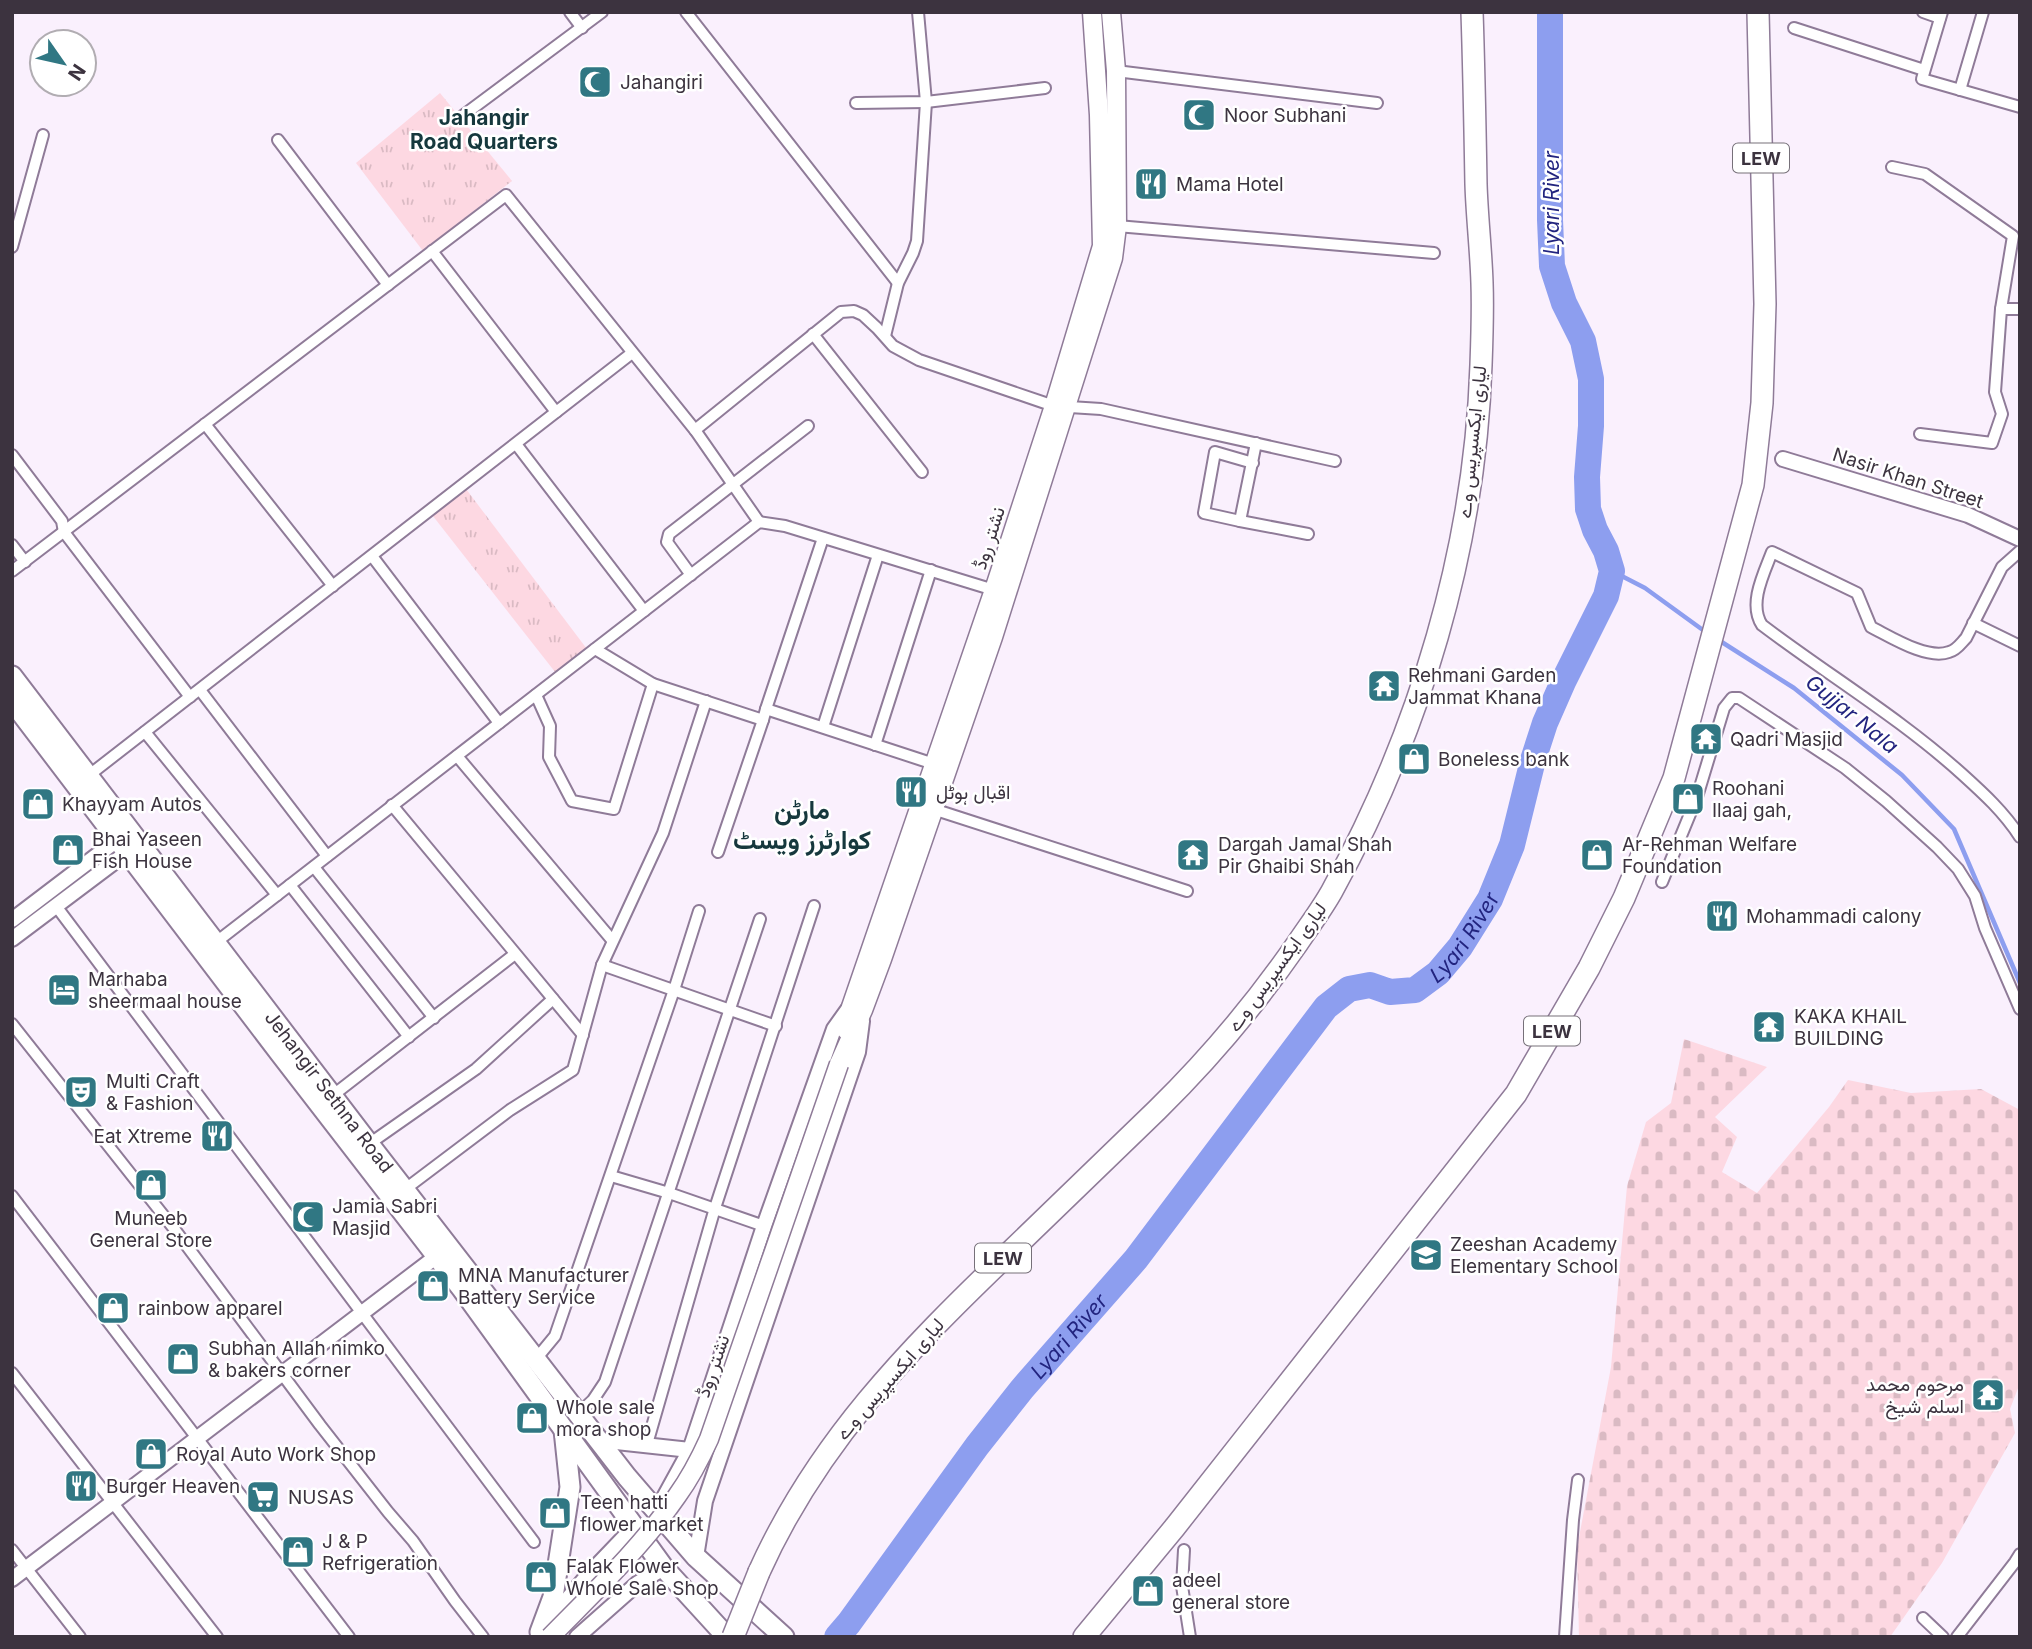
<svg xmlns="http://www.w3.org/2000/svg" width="2032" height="1649" viewBox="0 0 2032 1649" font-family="Inter,Vazirmatn,sans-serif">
  <defs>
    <pattern id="grass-tufts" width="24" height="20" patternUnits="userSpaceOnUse" patternTransform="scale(1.75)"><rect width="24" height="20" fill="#fdd8e2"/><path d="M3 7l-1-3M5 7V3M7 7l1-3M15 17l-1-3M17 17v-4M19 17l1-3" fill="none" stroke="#dabac3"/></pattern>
    <pattern id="cemetery-stones" width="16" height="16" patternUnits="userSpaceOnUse" patternTransform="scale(1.75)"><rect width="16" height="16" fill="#fdd8e2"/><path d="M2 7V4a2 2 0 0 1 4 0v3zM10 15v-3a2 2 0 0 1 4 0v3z" fill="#dabac3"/></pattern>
  </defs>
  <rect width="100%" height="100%" fill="#faf0fd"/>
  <g fill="url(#grass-tufts)">
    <path d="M 440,93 L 512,181 L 423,251 L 356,163 Z"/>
    <path d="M 463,485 L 590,653 L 559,677 L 429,511 Z"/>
  </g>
  <path fill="url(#cemetery-stones)" d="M 1684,1039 L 1767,1067 L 1715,1117 L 1737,1137 L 1722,1172 L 1757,1193 L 1829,1107 L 1848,1080 L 1911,1093 L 1981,1089 L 2020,1110 L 2020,1383 L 2010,1409 L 2015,1433 L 1942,1563 L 1890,1637 L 1579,1637 L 1577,1548 L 1611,1367 L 1627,1186 L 1646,1122 L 1671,1103 Z"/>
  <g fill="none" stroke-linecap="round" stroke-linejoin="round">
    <g stroke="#8d9eef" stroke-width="4.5">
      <path d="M 1612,571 L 1645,588 L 1707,633"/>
      <path d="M 1717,639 L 1794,688 L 1902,775 L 1954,829 L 2020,983"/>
    </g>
    <path stroke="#8d9eef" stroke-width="26" id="s1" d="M 837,1637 L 849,1623 L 977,1446 L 1022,1389 L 1136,1259 L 1326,1007 L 1349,989 L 1370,985 L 1390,992 L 1415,990 L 1438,973 L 1460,947 L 1490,899 L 1512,845 L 1533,760 L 1545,723 L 1563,682 L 1606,596 L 1612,571 L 1606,551 L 1595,530 L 1588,509 L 1587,477 L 1591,426 L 1591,379 L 1583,341 L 1564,303 L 1552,266 L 1550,220 L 1550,12"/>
    <defs>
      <g id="minor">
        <path d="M 570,12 L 582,28"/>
        <path d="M 686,12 L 898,283"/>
        <path d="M 1923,12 L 1940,18"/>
        <path d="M 1942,12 L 1922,79 L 2020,107"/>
        <path d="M 1794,28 L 1924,70"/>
        <path d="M 1116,71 L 1377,103"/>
        <path d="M 1960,90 L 1983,12"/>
        <path d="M 856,103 L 926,102 L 1045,88"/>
        <path d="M 461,117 L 602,12"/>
        <path d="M 278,140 L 388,285"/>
        <path d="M 1892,167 L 1925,174 L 2013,236 L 2001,309 L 1995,392 L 2002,414 L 1992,443 L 1920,434"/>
        <path d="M 1117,226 L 1434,253"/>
        <path d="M 12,247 L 43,135"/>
        <path d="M 432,251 L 556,412"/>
        <path d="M 2001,309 L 2020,309"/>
        <path d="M 813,334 L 922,472"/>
        <path d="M 885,336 L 898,283 L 913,253 L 917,241 L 926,102 L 918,12"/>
        <path d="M 205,424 L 333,586"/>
        <path d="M 695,430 L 841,312 L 854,311 L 863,315 L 877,328 L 893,346 L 919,360 L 1054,406 L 1101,409 L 1335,461"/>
        <path d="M 516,444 L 644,611"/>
        <path d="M 12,455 L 62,521 L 64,532 L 190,697"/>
        <path d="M 1253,463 L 1215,452 L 1204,513 L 1240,521 L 1256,443"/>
        <path d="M 1240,521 L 1308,534"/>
        <path d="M 12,545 L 25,562"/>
        <path d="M 2020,551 L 2002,567 L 1966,638 C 1961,643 1957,650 1949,652 C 1927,660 1891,637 1871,627 L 1857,593 L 1772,552 C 1764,573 1748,604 1762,625 C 1828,675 1900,718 1962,774 C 1983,793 2004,812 2020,837"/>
        <path d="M 372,556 L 499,723"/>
        <path d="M 12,571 L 506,195 L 695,430 L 759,522"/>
        <path d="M 691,575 L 667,542 L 669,534 L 808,426"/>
        <path d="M 1973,623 L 2020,646"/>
        <path d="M 595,649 L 653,684 L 763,720 L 766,709 L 934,764"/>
        <path d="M 200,690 L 327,856"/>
        <path d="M 536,695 L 550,726 L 549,757 L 572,801 L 614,809 L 653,684"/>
        <path d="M 766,709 L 823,538"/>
        <path d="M 823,727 L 878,555"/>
        <path d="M 145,732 L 277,895"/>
        <path d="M 875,745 L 931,570"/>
        <path d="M 457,756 L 612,940"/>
        <path d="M 88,776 L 632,353"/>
        <path d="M 392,805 L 583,1035"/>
        <path d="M 933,809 L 1187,891"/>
        <path d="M 718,852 L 763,720"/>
        <path d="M 314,867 L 434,1018"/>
        <path d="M 1662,882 L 1697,797 L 1724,708 L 1732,698 L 1739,698 L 1845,768 L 1886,801 L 1937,847 L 1958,869 L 1975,896 L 1985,928 L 2020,1009"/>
        <path d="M 290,885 L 409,1037"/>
        <path d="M 56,906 L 534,1542"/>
        <path d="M 215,943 L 759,522 L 785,526 L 994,590"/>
        <path d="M 602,965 L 776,1026"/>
        <path d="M 12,1024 L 175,1230 L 320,1425 L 388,1512 L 413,1541 L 455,1601 L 483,1637"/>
        <path d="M 332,1096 L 515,954"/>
        <path d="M 369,1144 L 476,1069 L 553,999"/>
        <path d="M 611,1176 L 669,1193 L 764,1226"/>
        <path d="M 404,1190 L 510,1110 L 573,1070 L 602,965 L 663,833 L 706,701"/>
        <path d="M 12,1196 L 349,1637"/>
        <path d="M 536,1359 L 555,1336 L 674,990 L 699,911"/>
        <path d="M 12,1373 L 217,1637"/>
        <path d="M 578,1414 L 593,1400 L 605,1382 L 760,919"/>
        <path d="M 647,1444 L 715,1208 L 814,906"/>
        <path d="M 12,1550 L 80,1637"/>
        <path d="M 1184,1550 L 1182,1586 L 1190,1637"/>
        <path d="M 1923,1618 L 1943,1637"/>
        <path d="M 1565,1637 L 1573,1520 L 1578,1480"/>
        <path d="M 1957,1637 L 2015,1562 L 2020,1554"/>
      </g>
      <g id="tertiary">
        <path d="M 1783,459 L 1968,515 L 2020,539"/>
        <path d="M 12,920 L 125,834"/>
        <path d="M 12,939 L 133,848"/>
        <path d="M 598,1440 L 690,1450"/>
        <path d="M 656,1512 L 690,1450 L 764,1226 L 834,1029 L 849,1008"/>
        <path d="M 696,1557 L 705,1501 L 858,1052 L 862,1021"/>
        <path d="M 12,1579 L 437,1256"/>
        <path d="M 547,1623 L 588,1575 L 634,1527"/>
        <path d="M 577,1637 L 638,1583 L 664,1568"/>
      </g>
      <g id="primary">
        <path d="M 846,1030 L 851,1007 L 994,590 L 1054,406 L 1102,246 L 1099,115 L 1092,12"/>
        <path d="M 839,1064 L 863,1010 L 882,959 L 993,637 L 1113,258 L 1117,226 L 1116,71 L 1111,12"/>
      </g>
      <g id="trunk">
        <path id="s2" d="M 12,676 L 369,1144 L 627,1477 L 696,1557 L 784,1637"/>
        <path d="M 12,701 L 279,1052 L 462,1289 L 664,1568 L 727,1637"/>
        <path d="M 540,1632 L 553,1597 L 570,1487 L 564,1430"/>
      </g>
      <g id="motorway">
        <path d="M 759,1572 C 817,1443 907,1351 1008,1254 C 1058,1206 1108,1158 1157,1110 C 1209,1059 1256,1003 1297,944 C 1309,926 1322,909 1332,891 C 1420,731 1475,548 1481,365 C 1482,338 1483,310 1482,283 C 1481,250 1477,217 1476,184 C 1475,127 1474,70 1472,12"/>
        <path d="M 1084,1637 L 1175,1527 L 1516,1094 L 1589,968 L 1624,898 L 1674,778 L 1753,485 L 1762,403 L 1765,304 L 1758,12"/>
      </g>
    </defs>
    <use href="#minor" stroke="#8f7b98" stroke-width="14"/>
    <use href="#tertiary" stroke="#8f7b98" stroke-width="18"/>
    <use href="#primary" stroke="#8f7b98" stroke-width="21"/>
    <use href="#trunk" stroke="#8f7b98" stroke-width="23"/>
    <use href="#motorway" stroke="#8f7b98" stroke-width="24"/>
    <use href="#minor" stroke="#fff" stroke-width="10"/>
    <use href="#tertiary" stroke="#fff" stroke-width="14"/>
    <use href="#primary" stroke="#fff" stroke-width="18"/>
    <use href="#trunk" stroke="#fff" stroke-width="19"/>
    <use href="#motorway" stroke="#fff" stroke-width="21"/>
    <defs>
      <path id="primary-bridge" d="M 550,1637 C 594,1592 641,1548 677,1496 C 690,1478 700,1459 709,1439 L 839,1064"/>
      <path id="motorway-bridge" d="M 733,1637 L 759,1572"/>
    </defs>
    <use href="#primary-bridge" stroke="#8f7b98" stroke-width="21" stroke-linecap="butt"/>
    <use href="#motorway-bridge" stroke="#8f7b98" stroke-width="24" stroke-linecap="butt"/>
    <use href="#primary-bridge" stroke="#fff" stroke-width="18"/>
    <use href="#motorway-bridge" stroke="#fff" stroke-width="21"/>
  </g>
  <defs>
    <symbol id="mosque-square" viewBox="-11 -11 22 22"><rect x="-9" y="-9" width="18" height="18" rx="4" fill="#307783" stroke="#fff"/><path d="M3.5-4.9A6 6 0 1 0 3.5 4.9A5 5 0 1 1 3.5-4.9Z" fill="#fff"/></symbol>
    <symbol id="restaurant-square" viewBox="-11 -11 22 22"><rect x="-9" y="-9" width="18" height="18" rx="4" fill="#307783" stroke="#fff"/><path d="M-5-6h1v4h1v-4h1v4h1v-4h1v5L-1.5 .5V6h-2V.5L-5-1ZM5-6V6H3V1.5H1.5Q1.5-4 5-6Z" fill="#fff"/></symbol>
    <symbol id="temple-square" viewBox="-11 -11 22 22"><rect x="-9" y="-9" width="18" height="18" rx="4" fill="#307783" stroke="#fff"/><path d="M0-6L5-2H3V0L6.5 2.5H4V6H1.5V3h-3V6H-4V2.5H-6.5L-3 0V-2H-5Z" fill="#fff"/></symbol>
    <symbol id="shop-square" viewBox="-11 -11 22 22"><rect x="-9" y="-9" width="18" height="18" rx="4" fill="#307783" stroke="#fff"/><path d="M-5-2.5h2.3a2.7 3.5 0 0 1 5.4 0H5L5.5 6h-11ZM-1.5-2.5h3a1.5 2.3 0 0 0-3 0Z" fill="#fff"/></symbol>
    <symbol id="hotel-square" viewBox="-11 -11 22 22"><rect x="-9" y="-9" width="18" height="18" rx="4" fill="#307783" stroke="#fff"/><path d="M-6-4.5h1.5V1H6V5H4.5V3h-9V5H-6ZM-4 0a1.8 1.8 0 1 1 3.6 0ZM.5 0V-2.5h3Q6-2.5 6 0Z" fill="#fff"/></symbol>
    <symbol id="theatre-square" viewBox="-11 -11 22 22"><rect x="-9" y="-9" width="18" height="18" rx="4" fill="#307783" stroke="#fff"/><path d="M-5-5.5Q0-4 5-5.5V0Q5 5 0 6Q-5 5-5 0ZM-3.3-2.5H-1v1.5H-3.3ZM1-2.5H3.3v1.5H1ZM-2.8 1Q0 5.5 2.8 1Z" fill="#fff"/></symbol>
    <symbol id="school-square" viewBox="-11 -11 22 22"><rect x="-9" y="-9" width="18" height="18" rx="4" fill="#307783" stroke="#fff"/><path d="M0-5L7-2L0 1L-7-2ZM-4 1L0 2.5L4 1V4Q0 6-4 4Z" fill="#fff"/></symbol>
    <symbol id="supermarket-square" viewBox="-11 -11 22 22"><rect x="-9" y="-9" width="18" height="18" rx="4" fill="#307783" stroke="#fff"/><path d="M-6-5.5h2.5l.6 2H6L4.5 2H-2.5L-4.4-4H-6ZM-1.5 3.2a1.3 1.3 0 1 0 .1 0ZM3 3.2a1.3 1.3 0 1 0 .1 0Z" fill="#fff"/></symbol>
  </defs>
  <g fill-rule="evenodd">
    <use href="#mosque-square" x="576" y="63" width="38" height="38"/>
    <use href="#mosque-square" x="1180" y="96" width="38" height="38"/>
    <use href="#restaurant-square" x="1132" y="165" width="38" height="38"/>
    <use href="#temple-square" x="1365" y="667" width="38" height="38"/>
    <use href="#temple-square" x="1687" y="720" width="38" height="38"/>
    <use href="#shop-square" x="1395" y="740" width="38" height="38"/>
    <use href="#restaurant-square" x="892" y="773" width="38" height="38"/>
    <use href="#shop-square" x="1669" y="780" width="38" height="38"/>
    <use href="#shop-square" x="19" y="785" width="38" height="38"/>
    <use href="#shop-square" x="49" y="831" width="38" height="38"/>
    <use href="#temple-square" x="1174" y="836" width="38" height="38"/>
    <use href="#shop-square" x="1578" y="836" width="38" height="38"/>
    <use href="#restaurant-square" x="1703" y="897" width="38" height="38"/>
    <use href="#hotel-square" x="45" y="971" width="38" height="38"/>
    <use href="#temple-square" x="1750" y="1008" width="38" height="38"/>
    <use href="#theatre-square" x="62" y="1073" width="38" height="38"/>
    <use href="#restaurant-square" x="198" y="1117" width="38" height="38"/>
    <use href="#shop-square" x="132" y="1166" width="38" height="38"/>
    <use href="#mosque-square" x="289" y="1198" width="38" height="38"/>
    <use href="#school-square" x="1407" y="1236" width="38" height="38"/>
    <use href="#shop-square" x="414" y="1267" width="38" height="38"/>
    <use href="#shop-square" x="94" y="1289" width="38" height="38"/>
    <use href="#shop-square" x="164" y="1340" width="38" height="38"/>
    <use href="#temple-square" x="1969" y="1376" width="38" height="38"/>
    <use href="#shop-square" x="513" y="1399" width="38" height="38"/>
    <use href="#shop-square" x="132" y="1435" width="38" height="38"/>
    <use href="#restaurant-square" x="62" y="1467" width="38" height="38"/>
    <use href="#supermarket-square" x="244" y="1478" width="38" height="38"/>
    <use href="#shop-square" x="536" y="1494" width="38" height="38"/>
    <use href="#shop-square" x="279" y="1533" width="38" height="38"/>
    <use href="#shop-square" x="522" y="1558" width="38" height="38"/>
    <use href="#shop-square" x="1129" y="1572" width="38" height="38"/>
  </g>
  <g text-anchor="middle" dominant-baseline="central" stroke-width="5" stroke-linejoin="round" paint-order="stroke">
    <g fill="#fff" stroke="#767079" stroke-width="2">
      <rect x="1733" y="143.5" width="56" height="29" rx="5"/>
      <rect x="1524" y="1016.5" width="56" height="29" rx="5"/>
      <rect x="975" y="1243.5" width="56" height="29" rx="5"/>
    </g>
    <g font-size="18" font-weight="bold" fill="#3c333f">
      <text x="1761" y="158">LEW</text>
      <text x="1552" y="1031">LEW</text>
      <text x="1003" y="1258">LEW</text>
    </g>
    <g font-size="19" fill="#3c333f" stroke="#fff" text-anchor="start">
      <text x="620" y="82">Jahangiri</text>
      <text x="1224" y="115">Noor Subhani</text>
      <text x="1176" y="184">Mama Hotel</text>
      <text x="1408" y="675">Rehmani Garden<tspan x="1408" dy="22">Jammat Khana</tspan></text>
      <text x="1730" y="739">Qadri Masjid</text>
      <text x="1438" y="759">Boneless bank</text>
      <text x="1712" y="788">Roohani<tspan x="1712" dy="22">Ilaaj gah,</tspan></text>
      <text x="936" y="792">اقبال ہوٹل</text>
      <text x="62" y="804">Khayyam Autos</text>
      <text x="92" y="839">Bhai Yaseen<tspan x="92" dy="22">Fish House</tspan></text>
      <text x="1218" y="844">Dargah Jamal Shah<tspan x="1218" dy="22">Pir Ghaibi Shah</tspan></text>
      <text x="1622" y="844">Ar-Rehman Welfare<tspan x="1622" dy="22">Foundation</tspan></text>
      <text x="1746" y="916">Mohammadi calony</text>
      <text x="88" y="979">Marhaba<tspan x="88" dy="22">sheermaal house</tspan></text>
      <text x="1794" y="1016">KAKA KHAIL<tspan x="1794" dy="22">BUILDING</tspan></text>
      <text x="106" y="1081">Multi Craft<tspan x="106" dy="22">&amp; Fashion</tspan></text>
      <text x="192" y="1136" text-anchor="end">Eat Xtreme</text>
      <text x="332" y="1206">Jamia Sabri<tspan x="332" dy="22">Masjid</tspan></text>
      <text x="151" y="1218" text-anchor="middle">Muneeb<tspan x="151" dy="22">General Store</tspan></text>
      <text x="1450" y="1244">Zeeshan Academy<tspan x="1450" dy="22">Elementary School</tspan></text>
      <text x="458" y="1275">MNA Manufacturer<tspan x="458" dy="22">Battery Service</tspan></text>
      <text x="138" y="1308">rainbow apparel</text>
      <text x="208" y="1348">Subhan Allah nimko<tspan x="208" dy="22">&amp; bakers corner</tspan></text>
      <text x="1964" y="1384" text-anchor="end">مرحوم محمد<tspan x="1964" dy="22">اسلم شیخ</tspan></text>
      <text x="556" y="1407">Whole sale<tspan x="556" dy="22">mora shop</tspan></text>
      <text x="176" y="1454">Royal Auto Work Shop</text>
      <text x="106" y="1486">Burger Heaven</text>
      <text x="288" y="1497">NUSAS</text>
      <text x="580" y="1502">Teen hatti<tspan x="580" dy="22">flower market</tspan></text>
      <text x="322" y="1541">J &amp; P<tspan x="322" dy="22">Refrigeration</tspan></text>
      <text x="566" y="1566">Falak Flower<tspan x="566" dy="22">Whole Sale Shop</tspan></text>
      <text x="1172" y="1580">adeel<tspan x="1172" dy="22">general store</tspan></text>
    </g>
    <g font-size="19" fill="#3c333f" stroke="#fff">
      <text transform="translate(1472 442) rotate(-84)">لیاری ایکسپریس وے</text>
      <text transform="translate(1908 478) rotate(18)">Nasir Khan Street</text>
      <text transform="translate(989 538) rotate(-72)">نشتر روڈ</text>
      <text transform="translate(1277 967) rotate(-54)">لیاری ایکسپریس وے</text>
      <text stroke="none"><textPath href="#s2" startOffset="523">Jehangir Sethna Road</textPath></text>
      <text transform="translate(713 1366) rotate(-71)">نشتر روڈ</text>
      <text transform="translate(890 1379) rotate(-49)">لیاری ایکسپریس وے</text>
    </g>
    <g font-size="21" font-weight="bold" fill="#16383d" stroke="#fff">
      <text x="484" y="117">Jahangir<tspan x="484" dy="24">Road Quarters</tspan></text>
    </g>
    <g font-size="21" font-style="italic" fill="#22247f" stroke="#fff">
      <text transform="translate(1551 203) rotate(-90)">Lyari River</text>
      <text transform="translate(1852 714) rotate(39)">Gujjar Nala</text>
      <text stroke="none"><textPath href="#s1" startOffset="968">Lyari River</textPath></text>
      <text stroke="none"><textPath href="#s1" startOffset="380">Lyari River</textPath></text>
    </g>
    <g font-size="26" font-weight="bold" fill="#16383d" stroke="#fff">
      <text x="802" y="809">مارٹن<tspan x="802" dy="30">کوارٹرز ویسٹ</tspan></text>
    </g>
  </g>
  <rect width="2032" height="1649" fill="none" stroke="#3c333f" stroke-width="28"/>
  <g transform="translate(63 63) rotate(124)"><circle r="33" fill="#ffffff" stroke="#b1adb2" stroke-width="2"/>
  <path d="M0-5L12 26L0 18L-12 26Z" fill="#307783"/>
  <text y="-10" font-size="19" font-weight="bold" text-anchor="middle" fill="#3c333f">N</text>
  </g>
</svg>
